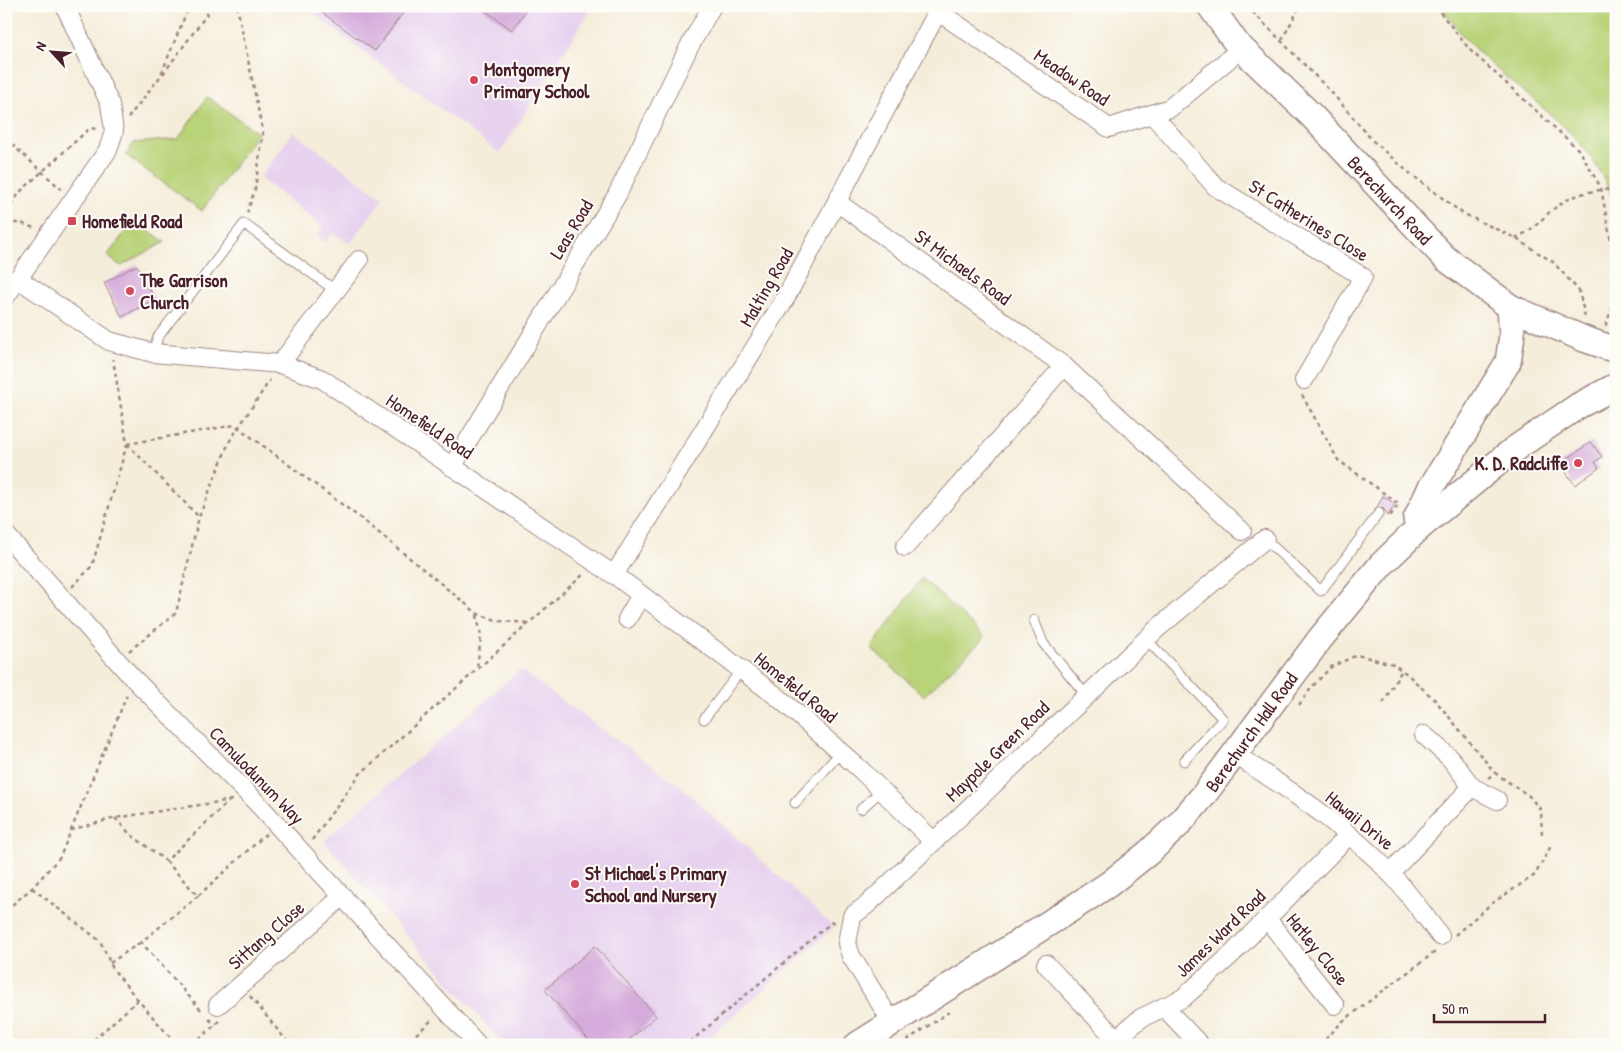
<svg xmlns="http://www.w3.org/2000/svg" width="1622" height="1051" viewBox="0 0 1622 1051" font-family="'Patrick Hand',sans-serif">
  <rect width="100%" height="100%" fill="#fdfcf7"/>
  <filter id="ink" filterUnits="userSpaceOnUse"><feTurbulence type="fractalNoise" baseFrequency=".02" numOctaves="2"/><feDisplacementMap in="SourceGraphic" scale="10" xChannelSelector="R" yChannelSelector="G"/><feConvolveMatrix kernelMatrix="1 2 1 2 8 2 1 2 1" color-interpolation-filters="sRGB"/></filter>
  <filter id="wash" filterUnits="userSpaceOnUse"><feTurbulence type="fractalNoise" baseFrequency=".0096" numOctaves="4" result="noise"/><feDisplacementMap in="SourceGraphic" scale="20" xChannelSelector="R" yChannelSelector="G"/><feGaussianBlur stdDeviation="1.12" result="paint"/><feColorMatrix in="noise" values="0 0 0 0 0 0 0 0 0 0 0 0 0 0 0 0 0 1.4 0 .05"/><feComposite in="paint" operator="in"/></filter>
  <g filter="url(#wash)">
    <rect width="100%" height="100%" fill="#f4edda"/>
    <g fill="#e7d2ef">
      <path d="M 303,6 L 593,6 L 500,153 Z"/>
      <path d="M 293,132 L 383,198 L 350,244 L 333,233 L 326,242 L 317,235 L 323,227 L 260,178 Z"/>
      <path d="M 520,670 L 679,785 L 834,927 L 701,1045 L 504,1045 L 324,841 Z"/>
    </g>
    <g fill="#b9d379" stroke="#827952">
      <path d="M 1441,6 L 1616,6 L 1616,227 C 1615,220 1616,212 1614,205 C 1596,135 1521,96 1474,48 C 1461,35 1451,21 1441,6 Z"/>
      <path d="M 207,97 L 258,133 L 202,211 L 126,155 L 134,143 L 178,139 Z"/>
      <path d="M 134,220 L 165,242 L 121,266 L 107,256 Z"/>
      <path d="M 922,578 L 985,637 L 924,696 L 871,648 Z"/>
    </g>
    <g id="blocks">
      <g fill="#d5abdc">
        <path d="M 313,6 L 408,6 L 375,51 Z"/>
        <path d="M 479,6 L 529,6 L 512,30 Z"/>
        <path d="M 137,265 L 155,299 L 122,317 L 104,283 Z"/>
        <path d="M 1591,442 L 1602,457 L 1595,462 L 1599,468 L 1575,485 L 1560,464 Z"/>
        <path d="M 1383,496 L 1395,504 L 1388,516 L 1383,508 L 1377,507 Z"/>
        <path d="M 595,946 L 656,1016 L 623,1045 L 593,1045 L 545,990 Z"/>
      </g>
    </g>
  </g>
  <g filter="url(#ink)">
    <use href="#blocks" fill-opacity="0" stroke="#9f8682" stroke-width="1"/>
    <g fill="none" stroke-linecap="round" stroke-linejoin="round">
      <defs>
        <g id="lane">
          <path d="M 153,353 L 158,337 L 244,224 L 336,291"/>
          <path d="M 1265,539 L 1321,591 L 1379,513"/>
          <path d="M 1034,620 L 1043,643 L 1086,695"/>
          <path d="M 1146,639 L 1223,719 L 1184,761"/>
          <path d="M 704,719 L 741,670"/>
          <path d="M 795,803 L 841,752"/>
          <path d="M 861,809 L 882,790"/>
        </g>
        <g id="street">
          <path d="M 930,6 L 1109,128 L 1170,108 L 1242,48"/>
          <path d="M 1152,114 L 1216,187 L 1363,277 L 1304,380"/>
          <path d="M 837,202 L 1064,366 L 1242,531"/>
          <path d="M 17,278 L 109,341 L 153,353 L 280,364 L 322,379 L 614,575 L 785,299 L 938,11"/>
          <path d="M 6,296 L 108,150 L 114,131 L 110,104 L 65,6"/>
          <path d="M 280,364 L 359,260"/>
          <path d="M 452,467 L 617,195 L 688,49 L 712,6"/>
          <path d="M 6,535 L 130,675 L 258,804 L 478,1045"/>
          <path d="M 905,547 L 1064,366"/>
          <path d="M 620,579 L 779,698 L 861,770 L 933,841"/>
          <path d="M 627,619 L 641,595"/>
          <path d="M 1424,735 L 1451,759 L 1472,787"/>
          <path d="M 1236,755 C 1289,790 1346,826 1390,873 C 1408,892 1424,915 1440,936"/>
          <path d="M 1390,873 L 1472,787 L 1497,800"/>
          <path d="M 1267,919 L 1335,1005"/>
          <path d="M 1046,964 L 1116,1039"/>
          <path d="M 218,1005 L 343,896"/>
          <path d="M 1164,1007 L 1200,1045"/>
          <path d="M 893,1024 L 851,956 L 847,943 L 852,916 L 868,904 L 1159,627 L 1265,539"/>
          <path d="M 1109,1045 L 1141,1018 L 1183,998 L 1231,955 L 1349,835"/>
        </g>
        <g id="secondary">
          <path d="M 1210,6 L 1237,44 L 1311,115 L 1445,258 L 1510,307 L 1584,339 L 1616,350"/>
          <path d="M 1419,528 L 1416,519 L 1430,489 L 1508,362 L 1512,335 L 1510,307"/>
          <path d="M 857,1045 L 1071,909 L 1109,884 L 1148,853 L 1178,825 L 1203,796 L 1320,639 L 1381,565 L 1419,528 L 1513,450 L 1578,406 L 1616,386"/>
        </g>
      </defs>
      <use href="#lane" stroke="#9f8682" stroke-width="11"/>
      <use href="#street" stroke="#9f8682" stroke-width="20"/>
      <use href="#secondary" stroke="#9f8682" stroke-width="28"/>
      <g stroke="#9f8682" stroke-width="2.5" stroke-dasharray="4 4" stroke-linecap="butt">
        <path d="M 237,6 L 263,133 L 255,189 L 247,213"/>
        <path d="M 1247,6 L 1333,94 L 1373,141 L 1407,171 L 1462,213 L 1515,238 L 1553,262 L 1579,291 L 1585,317"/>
        <path d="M 1435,6 L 1470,50 L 1580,151 L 1601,188 L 1611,242 L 1613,306 L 1605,327"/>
        <path d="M 1282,40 L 1300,6"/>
        <path d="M 163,74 L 213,6"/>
        <path d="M 128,118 L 160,77 L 189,6"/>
        <path d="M 6,139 L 61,189"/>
        <path d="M 6,211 L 21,191 L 90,128 L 97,129"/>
        <path d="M 6,223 L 21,223 L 34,228"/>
        <path d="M 1515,238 C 1536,230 1542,216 1559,205 C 1574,194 1598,188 1616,190"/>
        <path d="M 1302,395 L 1338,460 L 1399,504 L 1390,516"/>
        <path d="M 127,444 L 235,425 L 363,520 L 478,614 L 499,621 L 529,623"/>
        <path d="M 127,444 L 199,517"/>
        <path d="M 72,587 L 92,566 L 127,444 L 113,359"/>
        <path d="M 477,615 L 481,636 L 477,668"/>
        <path d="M 129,651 L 176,613 L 199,517 L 229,442 L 270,380"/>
        <path d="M 1383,703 L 1402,670"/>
        <path d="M 1299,705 L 1311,688 L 1331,667 L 1357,655 L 1393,664 L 1407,674 L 1436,701 L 1495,773"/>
        <path d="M 1488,778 L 1495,773 L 1529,796 L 1541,810 L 1542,836"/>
        <path d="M 115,818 L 130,834 L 166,861 L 229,801"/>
        <path d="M 71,830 L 115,818 L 232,800"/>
        <path d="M 312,840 L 360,774 L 584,574"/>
        <path d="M 166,861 L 198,896 L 266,834"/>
        <path d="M 32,888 L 100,941 L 113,969 L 138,1000"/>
        <path d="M 198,896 L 141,942 L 202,1011"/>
        <path d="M 6,910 L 32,888 L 60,857 L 127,695"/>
        <path d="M 1455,935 L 1491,904 L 1535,875 L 1552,844"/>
        <path d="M 110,963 L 141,942"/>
        <path d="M 250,996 L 290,1045"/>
        <path d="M 209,1019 L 215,1025"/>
        <path d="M 690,1042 L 832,922 L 835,923"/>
        <path d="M 88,1045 L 138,1000 L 177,1045"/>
        <path d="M 193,1045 L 219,1021"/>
        <path d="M 404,1045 L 433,1019"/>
        <path d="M 900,1045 L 949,1012"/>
        <path d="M 1320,1045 L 1343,1021 L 1435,952"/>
      </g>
      <use href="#lane" stroke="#fff" stroke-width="9"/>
      <use href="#street" stroke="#fff" stroke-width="18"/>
      <use href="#secondary" stroke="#fff" stroke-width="25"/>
    </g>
  </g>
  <g fill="#d1495b" stroke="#fdfcf7" stroke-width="2">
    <circle cx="474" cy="80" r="5"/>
    <rect x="67" y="216" width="10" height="10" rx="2.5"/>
    <circle cx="130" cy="291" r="5"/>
    <circle cx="1578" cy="463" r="5"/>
    <circle cx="575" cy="884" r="5"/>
  </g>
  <g text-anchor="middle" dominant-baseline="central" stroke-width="4" stroke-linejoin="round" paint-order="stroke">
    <g font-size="19" font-weight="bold" fill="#4a1f2b" stroke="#fdfcf7" text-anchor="start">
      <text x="484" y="69">Montgomery<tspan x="484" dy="22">Primary School</tspan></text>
      <text x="82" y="221">Homefield Road</text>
      <text x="140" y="280">The Garrison<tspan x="140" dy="22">Church</tspan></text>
      <text x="1568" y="463" text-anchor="end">K. D. Radcliffe</text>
      <text x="585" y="873">St Michael's Primary<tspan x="585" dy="22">School and Nursery</tspan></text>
    </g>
    <g font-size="19" fill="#4a1f2b" stroke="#fdfcf7">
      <text transform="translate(1072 77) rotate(34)">Meadow Road</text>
      <text transform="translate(1390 200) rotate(47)">Berechurch Road</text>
      <text transform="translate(1309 220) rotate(32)">St Catherines Close</text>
      <text transform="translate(571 229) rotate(-59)">Leas Road</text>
      <text transform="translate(963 267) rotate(36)">St Michaels Road</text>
      <text transform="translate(766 287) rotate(-60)">Malting Road</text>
      <text transform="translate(430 426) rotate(34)">Homefield Road</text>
      <text transform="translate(796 687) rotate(39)">Homefield Road</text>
      <text transform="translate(1251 732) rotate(-54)">Berechurch Hall Road</text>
      <text transform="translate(997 751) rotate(-44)">Maypole Green Road</text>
      <text transform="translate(257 775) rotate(46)">Camulodunum Way</text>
      <text transform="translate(1360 820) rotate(39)">Hawaii Drive</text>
      <text transform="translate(1220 933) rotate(-44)">James Ward Road</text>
      <text transform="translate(266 935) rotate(-41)">Sittang Close</text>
      <text transform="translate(1318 949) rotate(51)">Hatley Close</text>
    </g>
  </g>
  <rect width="1622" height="1051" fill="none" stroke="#fdfcf7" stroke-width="25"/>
  <g transform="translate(52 52) rotate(296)" stroke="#fdfcf7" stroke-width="4" paint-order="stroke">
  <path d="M0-4L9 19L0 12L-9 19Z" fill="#4a1f2b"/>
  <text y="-8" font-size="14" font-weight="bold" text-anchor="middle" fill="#4a1f2b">N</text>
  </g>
  <path d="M1434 1014v8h111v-8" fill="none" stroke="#4a1f2b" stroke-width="2.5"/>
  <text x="1442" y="1014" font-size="15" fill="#4a1f2b" stroke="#fdfcf7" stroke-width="4" paint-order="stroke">50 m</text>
</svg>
